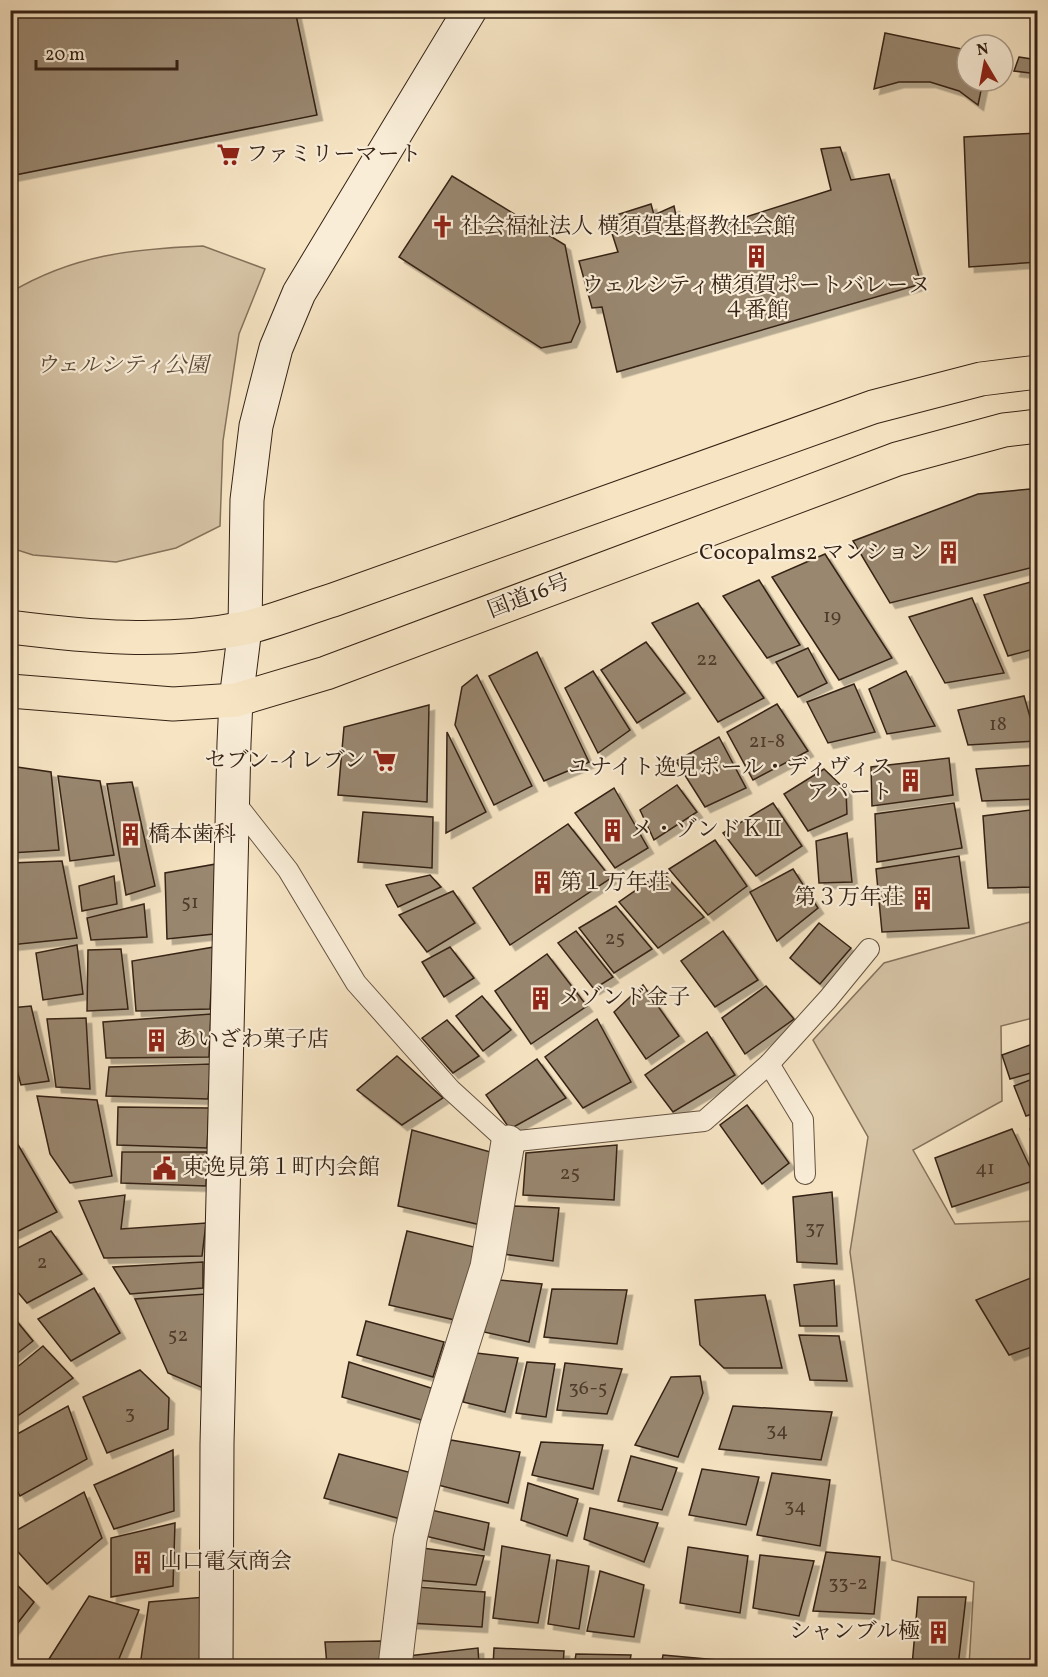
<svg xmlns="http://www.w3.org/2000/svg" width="1048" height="1677" viewBox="0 0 1048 1677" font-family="Vollkorn,'Noto Serif JP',serif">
  <defs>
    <filter id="shadow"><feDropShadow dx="5.5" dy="5.5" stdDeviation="0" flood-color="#0004"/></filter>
  </defs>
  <rect width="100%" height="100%" fill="#f6e4c3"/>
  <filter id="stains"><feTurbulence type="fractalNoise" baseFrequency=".00333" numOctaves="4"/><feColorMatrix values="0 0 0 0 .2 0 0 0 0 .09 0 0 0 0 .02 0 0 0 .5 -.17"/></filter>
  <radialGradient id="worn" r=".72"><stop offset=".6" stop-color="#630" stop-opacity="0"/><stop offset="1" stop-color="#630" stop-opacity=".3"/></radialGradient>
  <g fill="#d5c3a5" stroke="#85725c" stroke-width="1.5">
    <path d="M 203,246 L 265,269 L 239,334 L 223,441 L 220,526 L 176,548 L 116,562 L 33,555 L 11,548 L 11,292 C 74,255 131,249 203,246 Z"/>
    <path d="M 1037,920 L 1037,1017 L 1001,1026 L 1002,1101 L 913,1150 L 955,1224 L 1037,1221 L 1037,1666 L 969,1666 L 974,1582 L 892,1560 L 850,1252 L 868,1137 L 813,1040 L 884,963 Z"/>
  </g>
  <g fill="#99876f" stroke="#352214" stroke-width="1.5" filter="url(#shadow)">
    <path d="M 295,10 L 317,115 L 10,176 L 10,11 Z"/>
    <path d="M 885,33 L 967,50 L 967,81 L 983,81 L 978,105 L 959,91 L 930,82 L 899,82 L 874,89 Z"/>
    <path d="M 1019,57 L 1038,60 L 1038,74 L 1014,71 Z"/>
    <path d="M 1038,133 L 1038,262 L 969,267 L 964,137 Z"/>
    <path d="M 840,147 L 851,180 L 889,174 L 921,284 L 617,372 L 602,307 L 592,308 L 579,261 L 618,252 L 607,218 L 651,204 L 654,215 L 674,206 L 678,225 L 690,222 L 692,234 L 831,190 L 821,149 Z"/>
    <path d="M 452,176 L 565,245 L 580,322 L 571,342 L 541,348 L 399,257 Z"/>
    <path d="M 1030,489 L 1038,516 L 1038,566 L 890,603 L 853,541 L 978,494 Z"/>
    <path d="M 825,554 L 892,658 L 839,680 L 772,577 Z"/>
    <path d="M 759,580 L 800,645 L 767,658 L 723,596 Z"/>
    <path d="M 1038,580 L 1038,648 L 1008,656 L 984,595 Z"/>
    <path d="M 972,598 L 1004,673 L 945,683 L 909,617 Z"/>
    <path d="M 698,603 L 764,698 L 718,722 L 652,623 Z"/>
    <path d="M 646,642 L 685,693 L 637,723 L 601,670 Z"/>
    <path d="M 808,648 L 827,683 L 798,697 L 776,662 Z"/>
    <path d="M 537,652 L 589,762 L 544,781 L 489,676 Z"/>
    <path d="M 593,671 L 630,730 L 598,753 L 565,688 Z"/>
    <path d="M 906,671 L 935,726 L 887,734 L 869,689 Z"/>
    <path d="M 477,675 L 532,786 L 494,805 L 455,725 L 462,687 Z"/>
    <path d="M 854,684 L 875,732 L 828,743 L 807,702 Z"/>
    <path d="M 1024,696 L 1037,741 L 968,745 L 958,710 Z"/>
    <path d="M 777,704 L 808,751 L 753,780 L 727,732 Z"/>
    <path d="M 429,705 L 427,802 L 338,795 L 344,727 Z"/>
    <path d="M 447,732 L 486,812 L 446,833 Z"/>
    <path d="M 719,737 L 746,788 L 705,807 L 676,761 Z"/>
    <path d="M 949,758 L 953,795 L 872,806 L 871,767 Z"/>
    <path d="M 1037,765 L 1038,799 L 982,801 L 976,769 Z"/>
    <path d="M 10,766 L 51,772 L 59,850 L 10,853 Z"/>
    <path d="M 824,769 L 846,790 L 847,814 L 808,831 L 784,794 Z"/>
    <path d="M 58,776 L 100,781 L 114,855 L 70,861 Z"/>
    <path d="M 132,782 L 155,886 L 126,895 L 107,784 Z"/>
    <path d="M 677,785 L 697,812 L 654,840 L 640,810 Z"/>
    <path d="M 614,788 L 648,848 L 615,868 L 575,813 Z"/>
    <path d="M 773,803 L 802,846 L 756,876 L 723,833 Z"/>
    <path d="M 954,803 L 962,848 L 877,862 L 875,814 Z"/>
    <path d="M 1038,809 L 1038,887 L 988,888 L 983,816 Z"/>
    <path d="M 363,812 L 433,817 L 432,868 L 358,862 Z"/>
    <path d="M 568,824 L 611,878 L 510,945 L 473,888 Z"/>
    <path d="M 847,833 L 852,882 L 819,883 L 816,841 Z"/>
    <path d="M 715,840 L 747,886 L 708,915 L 669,869 Z"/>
    <path d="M 959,856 L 969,928 L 882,932 L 876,869 Z"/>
    <path d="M 62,861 L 77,938 L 10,945 L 10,863 Z"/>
    <path d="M 216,864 L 214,934 L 167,939 L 165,873 Z"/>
    <path d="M 793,869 L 818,908 L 777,941 L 750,892 Z"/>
    <path d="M 662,872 L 704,917 L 658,948 L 619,902 Z"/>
    <path d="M 430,875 L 441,887 L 398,907 L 386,885 Z"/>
    <path d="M 114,876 L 117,904 L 82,911 L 79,886 Z"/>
    <path d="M 453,891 L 475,923 L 427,952 L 399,915 Z"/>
    <path d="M 144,904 L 147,937 L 91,940 L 87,918 Z"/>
    <path d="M 616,906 L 652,949 L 614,973 L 579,928 Z"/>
    <path d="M 819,923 L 851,948 L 820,984 L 790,958 Z"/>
    <path d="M 576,931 L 613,977 L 594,989 L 558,943 Z"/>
    <path d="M 723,931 L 758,980 L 715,1007 L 681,961 Z"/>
    <path d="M 77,945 L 83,994 L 43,1000 L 36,953 Z"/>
    <path d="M 214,947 L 210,1009 L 136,1011 L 132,961 Z"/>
    <path d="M 450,947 L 474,978 L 444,997 L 422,962 Z"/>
    <path d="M 121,949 L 128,1009 L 87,1011 L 88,950 Z"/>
    <path d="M 547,954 L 587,1006 L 531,1044 L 495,991 Z"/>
    <path d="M 643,985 L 679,1036 L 646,1059 L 614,1012 Z"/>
    <path d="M 766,986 L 794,1019 L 745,1054 L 722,1018 Z"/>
    <path d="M 482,996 L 511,1030 L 483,1051 L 456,1016 Z"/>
    <path d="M 31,1006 L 49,1081 L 21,1085 L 10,1045 L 10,1008 Z"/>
    <path d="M 211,1014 L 209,1057 L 106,1058 L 103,1022 Z"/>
    <path d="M 86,1018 L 90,1089 L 56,1087 L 47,1019 Z"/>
    <path d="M 597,1019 L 631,1082 L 583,1108 L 545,1057 Z"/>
    <path d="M 447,1020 L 479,1056 L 453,1073 L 422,1038 Z"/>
    <path d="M 707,1032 L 735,1075 L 673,1112 L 645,1075 Z"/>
    <path d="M 1038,1042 L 1038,1071 L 1010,1079 L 1002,1055 Z"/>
    <path d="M 397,1056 L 443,1098 L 402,1125 L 357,1090 Z"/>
    <path d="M 537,1059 L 566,1098 L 510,1129 L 486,1095 Z"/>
    <path d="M 211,1064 L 208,1099 L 106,1096 L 109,1067 Z"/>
    <path d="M 1038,1077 L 1038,1112 L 1026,1116 L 1014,1086 Z"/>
    <path d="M 37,1096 L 97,1100 L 112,1176 L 70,1183 L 50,1154 Z"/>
    <path d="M 747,1105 L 789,1163 L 762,1184 L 720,1125 Z"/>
    <path d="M 118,1107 L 209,1108 L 207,1148 L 117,1145 Z"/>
    <path d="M 1038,1125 L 1038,1147 L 1030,1129 Z"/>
    <path d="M 1012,1129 L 1036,1180 L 952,1207 L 935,1158 Z"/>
    <path d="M 412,1130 L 494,1153 L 481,1225 L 398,1206 Z"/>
    <path d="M 17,1143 L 57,1212 L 14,1233 L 10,1230 L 10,1147 Z"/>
    <path d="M 617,1145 L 614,1200 L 523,1195 L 526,1153 Z"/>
    <path d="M 122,1152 L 207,1152 L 206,1186 L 121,1183 Z"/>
    <path d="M 832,1192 L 837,1264 L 797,1262 L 793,1197 Z"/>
    <path d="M 125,1195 L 121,1229 L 206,1223 L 202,1256 L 104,1258 L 79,1201 Z"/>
    <path d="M 514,1206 L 559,1208 L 553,1261 L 503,1254 Z"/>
    <path d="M 51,1231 L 82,1274 L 27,1303 L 10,1283 L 10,1252 Z"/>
    <path d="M 407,1231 L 478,1248 L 455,1320 L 389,1305 Z"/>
    <path d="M 203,1262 L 203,1288 L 130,1294 L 113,1267 Z"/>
    <path d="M 1038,1275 L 1038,1345 L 1009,1355 L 976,1300 Z"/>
    <path d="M 499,1280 L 542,1284 L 529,1342 L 484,1332 Z"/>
    <path d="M 834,1280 L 837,1326 L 800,1326 L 794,1285 Z"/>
    <path d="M 94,1288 L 120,1333 L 71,1361 L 38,1319 Z"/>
    <path d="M 552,1289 L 627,1290 L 617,1344 L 544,1337 Z"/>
    <path d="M 206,1294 L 203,1388 L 168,1373 L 135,1299 Z"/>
    <path d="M 765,1295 L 782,1368 L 724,1368 L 700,1345 L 695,1300 Z"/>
    <path d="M 10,1313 L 33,1341 L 10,1359 Z"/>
    <path d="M 366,1321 L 444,1342 L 433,1377 L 357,1355 Z"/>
    <path d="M 799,1335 L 839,1336 L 847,1381 L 810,1380 Z"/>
    <path d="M 43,1346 L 73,1378 L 10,1421 L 10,1373 Z"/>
    <path d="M 476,1353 L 518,1358 L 505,1412 L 463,1402 Z"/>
    <path d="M 349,1362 L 431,1388 L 425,1421 L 342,1397 Z"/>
    <path d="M 527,1362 L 555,1364 L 546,1417 L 516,1413 Z"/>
    <path d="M 565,1363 L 622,1369 L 607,1414 L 557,1410 Z"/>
    <path d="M 140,1370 L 169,1398 L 168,1429 L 107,1453 L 83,1397 Z"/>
    <path d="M 700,1376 L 703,1393 L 678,1457 L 635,1445 L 671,1377 Z"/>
    <path d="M 68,1406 L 87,1459 L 20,1496 L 10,1478 L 10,1438 Z"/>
    <path d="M 733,1406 L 832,1412 L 821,1460 L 719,1449 Z"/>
    <path d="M 451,1440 L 520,1452 L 508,1503 L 438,1485 Z"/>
    <path d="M 541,1442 L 603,1445 L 593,1489 L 532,1475 Z"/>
    <path d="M 173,1450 L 174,1511 L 114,1529 L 94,1485 Z"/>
    <path d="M 339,1454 L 412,1473 L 404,1520 L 324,1498 Z"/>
    <path d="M 631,1456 L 677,1468 L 662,1510 L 618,1501 Z"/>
    <path d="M 702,1469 L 759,1477 L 746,1525 L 689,1515 Z"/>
    <path d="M 772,1473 L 830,1480 L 820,1546 L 757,1535 Z"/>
    <path d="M 528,1483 L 578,1499 L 567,1536 L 521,1520 Z"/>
    <path d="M 84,1492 L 102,1538 L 47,1584 L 10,1543 L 10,1534 Z"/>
    <path d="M 590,1508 L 658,1523 L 644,1562 L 584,1539 Z"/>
    <path d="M 431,1510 L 489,1523 L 484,1550 L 425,1536 Z"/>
    <path d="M 175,1523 L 173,1586 L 111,1597 L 111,1538 Z"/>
    <path d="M 502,1546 L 550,1555 L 538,1623 L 493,1618 Z"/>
    <path d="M 688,1547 L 748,1556 L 740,1613 L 680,1603 Z"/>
    <path d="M 422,1548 L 484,1556 L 476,1585 L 416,1580 Z"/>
    <path d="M 826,1552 L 880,1557 L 874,1614 L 813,1611 Z"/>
    <path d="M 760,1555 L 814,1561 L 799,1616 L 753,1608 Z"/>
    <path d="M 557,1560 L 589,1566 L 579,1629 L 548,1624 Z"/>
    <path d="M 600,1571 L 644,1585 L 634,1637 L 587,1631 Z"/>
    <path d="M 10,1578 L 34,1602 L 10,1633 Z"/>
    <path d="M 416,1587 L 485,1592 L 482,1627 L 408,1623 Z"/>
    <path d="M 89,1596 L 139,1610 L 116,1666 L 63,1666 L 49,1659 Z"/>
    <path d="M 205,1597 L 203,1666 L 140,1666 L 149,1602 Z"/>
    <path d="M 918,1597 L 966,1597 L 958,1666 L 912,1666 Z"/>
    <path d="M 381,1641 L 383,1666 L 327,1666 L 325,1642 Z"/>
    <path d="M 478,1648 L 479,1666 L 410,1666 L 408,1656 Z"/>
    <path d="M 494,1648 L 564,1651 L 563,1666 L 493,1666 Z"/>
    <path d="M 576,1654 L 631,1655 L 629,1666 L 574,1666 Z"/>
    <path d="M 663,1655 L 717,1660 L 716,1666 L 661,1666 Z"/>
  </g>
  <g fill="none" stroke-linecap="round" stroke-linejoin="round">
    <defs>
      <g id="lane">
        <path d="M 233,800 L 288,870 L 356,983 L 451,1090 L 508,1142 L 704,1121 L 769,1064 L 828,999 L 869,949"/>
        <path d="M 769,1064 L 803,1120 L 805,1174"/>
      </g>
      <path id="street" d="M 395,1666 L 410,1539 L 436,1429 L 487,1267 L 508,1142"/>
      <path id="secondary" d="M 216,1666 L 217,1444 L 234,743 L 236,700 L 245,628 L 247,500 L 256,426 L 276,348 L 299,293 L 470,10"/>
      <g id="highway">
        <path d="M 10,627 C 88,637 167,644 245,628 C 274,621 304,609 333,600 L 873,407 L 981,379 L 1038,372"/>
        <path d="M 10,691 L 173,704 L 236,700 L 326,673 L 897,459 L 1004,430 L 1038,426"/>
      </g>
    </defs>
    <use href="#lane" stroke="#655240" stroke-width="22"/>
    <use href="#street" stroke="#655240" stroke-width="35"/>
    <use href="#secondary" stroke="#352214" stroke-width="35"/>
    <use href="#highway" stroke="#352214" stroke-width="35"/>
    <use href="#lane" stroke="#f9edd8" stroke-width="20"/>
    <use href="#street" stroke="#f9edd8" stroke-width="33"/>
    <use href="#secondary" stroke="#f9edd8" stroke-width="33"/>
    <use href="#highway" stroke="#f6e4c3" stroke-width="33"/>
  </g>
  <defs>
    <symbol id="supermarket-bare" viewBox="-9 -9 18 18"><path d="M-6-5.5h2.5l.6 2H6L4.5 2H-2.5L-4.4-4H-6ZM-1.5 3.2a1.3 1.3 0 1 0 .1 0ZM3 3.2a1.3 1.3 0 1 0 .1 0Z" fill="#8f2418" stroke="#f9edd8" stroke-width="2.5" paint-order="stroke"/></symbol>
    <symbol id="church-bare" viewBox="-9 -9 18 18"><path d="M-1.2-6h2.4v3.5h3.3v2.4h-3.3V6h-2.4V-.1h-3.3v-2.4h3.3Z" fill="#8f2418" stroke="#f9edd8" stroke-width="2.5" paint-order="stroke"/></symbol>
    <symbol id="building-bare" viewBox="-9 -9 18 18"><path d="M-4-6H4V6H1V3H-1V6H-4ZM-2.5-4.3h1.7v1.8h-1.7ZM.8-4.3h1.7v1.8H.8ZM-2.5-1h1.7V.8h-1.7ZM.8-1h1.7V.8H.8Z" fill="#8f2418" stroke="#f9edd8" stroke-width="2.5" paint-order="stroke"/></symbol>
    <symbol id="civic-bare" viewBox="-9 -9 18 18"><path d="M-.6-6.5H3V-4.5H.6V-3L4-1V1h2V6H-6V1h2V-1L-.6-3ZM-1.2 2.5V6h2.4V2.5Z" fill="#8f2418" stroke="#f9edd8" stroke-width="2.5" paint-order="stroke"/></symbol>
  </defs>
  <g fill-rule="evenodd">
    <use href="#supermarket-bare" x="212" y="138" width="33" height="33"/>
    <use href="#church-bare" x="426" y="210" width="33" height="33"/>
    <use href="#building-bare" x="740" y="240" width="33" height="33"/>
    <use href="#building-bare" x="932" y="536" width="33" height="33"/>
    <use href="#supermarket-bare" x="368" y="744" width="33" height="33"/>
    <use href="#building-bare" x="894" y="764" width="33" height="33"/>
    <use href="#building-bare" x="596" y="814" width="33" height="33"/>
    <use href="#building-bare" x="114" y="818" width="33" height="33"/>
    <use href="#building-bare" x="526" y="866" width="33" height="33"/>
    <use href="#building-bare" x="906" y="882" width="33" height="33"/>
    <use href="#building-bare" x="524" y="982" width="33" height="33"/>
    <use href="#building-bare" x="140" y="1024" width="33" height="33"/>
    <use href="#civic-bare" x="148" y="1152" width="33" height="33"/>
    <use href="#building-bare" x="126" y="1546" width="33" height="33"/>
    <use href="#building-bare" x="922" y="1616" width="33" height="33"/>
  </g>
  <g text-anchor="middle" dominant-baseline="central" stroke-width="4.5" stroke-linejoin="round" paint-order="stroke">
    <g font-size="20" fill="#4e3b2b">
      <text x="832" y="617">19</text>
      <text x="707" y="660">22</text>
      <text x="998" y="725">18</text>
      <text x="767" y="742">21-8</text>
      <text x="190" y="903">51</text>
      <text x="615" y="939">25</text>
      <text x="985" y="1169">41</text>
      <text x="570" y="1174">25</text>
      <text x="815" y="1229">37</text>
      <text x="42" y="1263">2</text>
      <text x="178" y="1336">52</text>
      <text x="588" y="1389">36-5</text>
      <text x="130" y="1414">3</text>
      <text x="777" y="1431">34</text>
      <text x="795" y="1507">34</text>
      <text x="848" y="1584">33-2</text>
    </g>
    <g font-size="22" fill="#352214" stroke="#f9edd8" text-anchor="start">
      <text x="246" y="155">ファミリーマート</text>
      <text x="461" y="227">社会福祉法人 横須賀基督教社会館</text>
      <text x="756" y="286" text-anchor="middle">ウェルシティ横須賀ポートバレーヌ<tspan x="756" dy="25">４番館</tspan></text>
      <text x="931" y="553" text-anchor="end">Cocopalms2 マンション</text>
      <text x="366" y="761" text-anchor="end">セブン-イレブン</text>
      <text x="893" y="768" text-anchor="end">ユナイト逸見ポール・ディヴィス<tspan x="893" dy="25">アパート</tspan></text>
      <text x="631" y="830">メ・ゾンドＫⅡ</text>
      <text x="148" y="835">橋本歯科</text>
      <text x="560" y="883">第１万年荘</text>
      <text x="904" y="898" text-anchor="end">第３万年荘</text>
      <text x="559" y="998">メゾンド金子</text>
      <text x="175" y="1040">あいざわ菓子店</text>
      <text x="182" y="1168">東逸見第１町内会館</text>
      <text x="160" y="1562">山口電気商会</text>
      <text x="920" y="1632" text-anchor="end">シャンブル極</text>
    </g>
    <g font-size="22" font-style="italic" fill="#5d4a38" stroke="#f9edd8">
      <text x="122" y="366">ウェルシティ公園</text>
    </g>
    <g font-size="22" fill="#352214" stroke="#f9edd8">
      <text transform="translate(529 597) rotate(-21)">国道16号</text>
    </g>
  </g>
  <rect width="1048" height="1677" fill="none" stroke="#f6e4c3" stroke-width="36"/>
  <rect x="12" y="12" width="1024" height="1653" fill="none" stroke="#352214" stroke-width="3"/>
  <rect x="18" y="18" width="1012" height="1641" fill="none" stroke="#352214" stroke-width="1.5"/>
  <g transform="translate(985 63) rotate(350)"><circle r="28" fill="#f9edd8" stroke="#ab9c8a" stroke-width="1.5"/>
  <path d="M0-4.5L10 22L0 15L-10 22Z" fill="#8f2418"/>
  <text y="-9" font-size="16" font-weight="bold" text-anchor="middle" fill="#352214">N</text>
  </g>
  <path d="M36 60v9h141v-9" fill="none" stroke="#352214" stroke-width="3"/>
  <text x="45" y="60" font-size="18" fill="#352214" stroke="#f9edd8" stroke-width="4.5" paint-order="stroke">20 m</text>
  <rect width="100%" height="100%" filter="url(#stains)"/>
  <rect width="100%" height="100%" fill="url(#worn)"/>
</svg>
